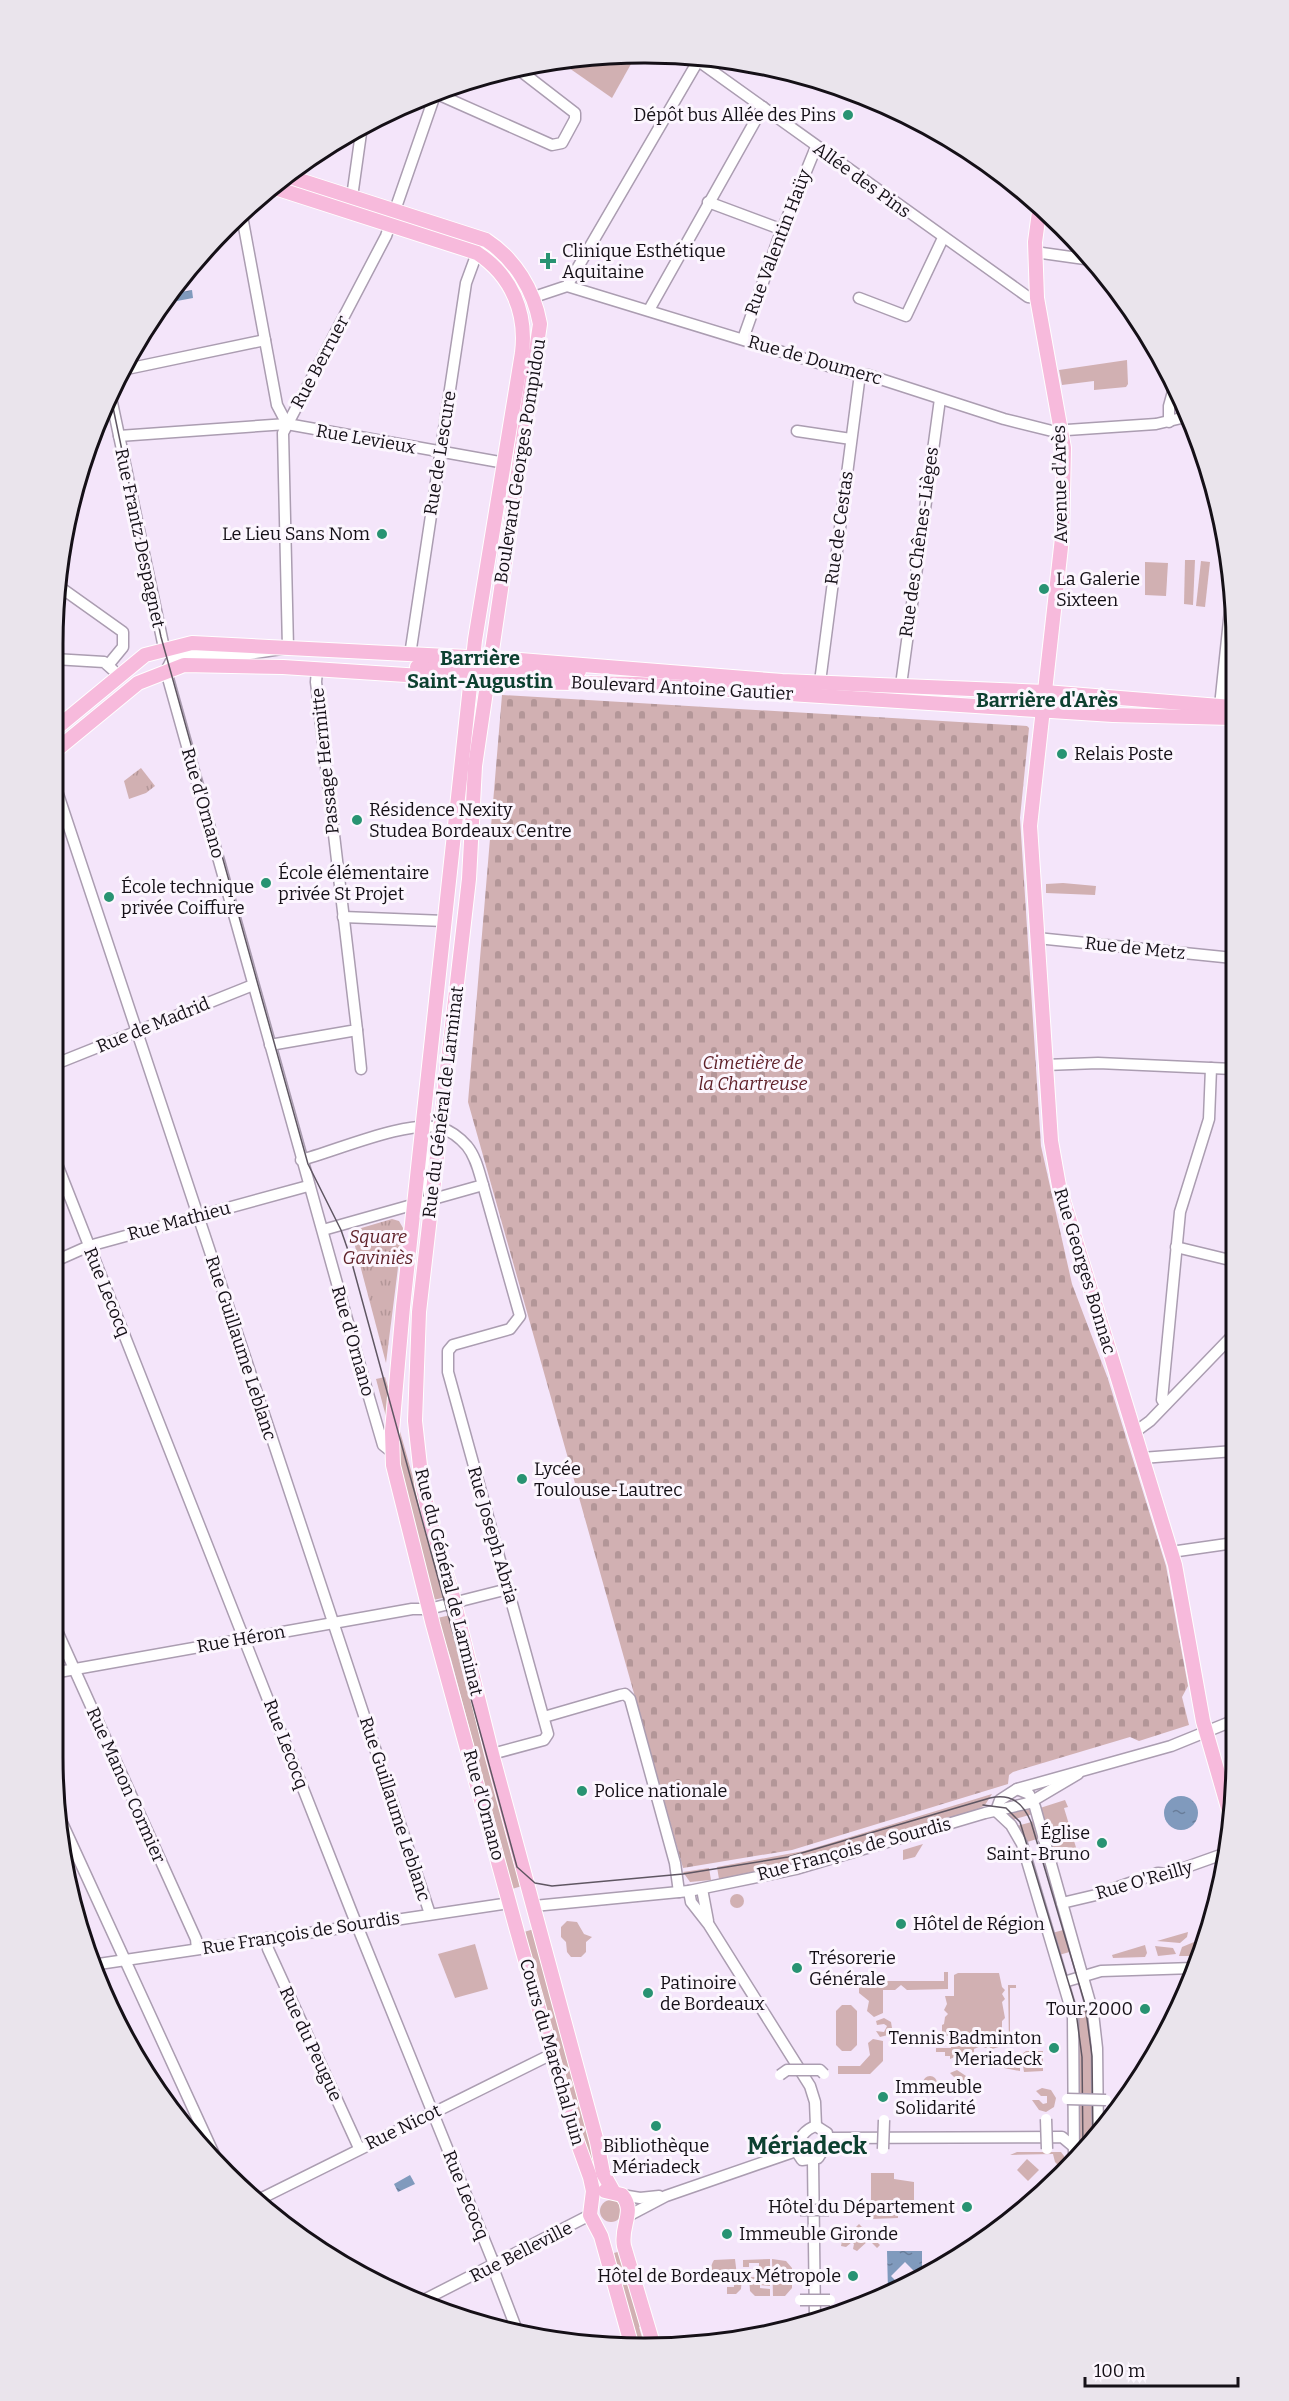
<svg xmlns="http://www.w3.org/2000/svg" width="1289" height="2401" viewBox="0 0 1289 2401" font-family="Bitter,serif">
  <defs>
    <pattern id="cemetery-stones" width="16" height="16" patternUnits="userSpaceOnUse" patternTransform="scale(1.5)"><rect width="16" height="16" fill="#d1b0b2"/><path d="M2 7V4a2 2 0 0 1 4 0v3zM10 15v-3a2 2 0 0 1 4 0v3z" fill="#b39698"/></pattern>
    <pattern id="park-tufts" width="24" height="20" patternUnits="userSpaceOnUse" patternTransform="scale(1.5)"><rect width="24" height="20" fill="#d1b0b2"/><path d="M3 7l-1-3M5 7V3M7 7l1-3M15 17l-1-3M17 17v-4M19 17l1-3" fill="none" stroke="#b39698"/></pattern>
    <pattern id="water-ripples" width="26" height="14" patternUnits="userSpaceOnUse" patternTransform="scale(1.5)"><rect width="26" height="14" fill="#809abd"/><path d="M2 4q2-2 4 0t4 0M15 11q2-2 4 0t4 0" fill="none" stroke="#687c99"/></pattern>
  </defs>
  <rect width="100%" height="100%" fill="#f4e5fa"/>
  <g fill="#d1b0b2">
    <path d="M 636,55 L 612,98 L 559,61 L 568,58 Z"/>
    <path d="M 1127,360 L 1128,384 L 1126,387 L 1094,390 L 1094,381 L 1062,385 L 1059,370 Z"/>
    <path d="M 1185,560 L 1195,560 L 1193,605 L 1184,604 Z"/>
    <path d="M 1201,561 L 1210,562 L 1205,607 L 1196,606 Z"/>
    <path d="M 1145,562 L 1168,563 L 1166,596 L 1145,595 Z"/>
    <path d="M 1063,883 L 1096,886 L 1095,895 L 1046,893 L 1046,884 Z"/>
    <path d="M 385,1377 L 391,1397 L 388,1424 L 376,1379 Z"/>
    <path d="M 399,1428 L 447,1597 L 433,1600 L 397,1467 Z"/>
    <path d="M 451,1615 L 522,1886 L 512,1889 L 451,1659 L 437,1618 Z"/>
    <path d="M 992,1794 L 985,1805 L 978,1809 L 809,1860 L 719,1879 L 717,1867 L 804,1851 Z"/>
    <path d="M 1065,1800 L 1068,1807 L 1064,1808 L 1078,1854 L 1056,1861 L 1040,1808 Z"/>
    <path d="M 1030,1805 L 1033,1814 L 1012,1820 L 1007,1812 Z"/>
    <path d="M 1035,1821 L 1040,1838 L 1024,1843 L 1017,1826 Z"/>
    <path d="M 923,1844 L 915,1857 L 903,1860 L 903,1850 Z"/>
    <path d="M 709,1868 L 711,1880 L 690,1882 L 683,1872 Z"/>
    <circle cx="737" cy="1901" r="7"/>
    <path d="M 567,1921 L 577,1922 L 584,1934 L 592,1937 L 586,1942 L 586,1952 L 581,1957 L 571,1957 L 567,1952 L 566,1942 L 561,1937 L 561,1927 Z"/>
    <path d="M 534,1929 L 599,2171 L 592,2173 L 524,1932 Z"/>
    <path d="M 1067,1929 L 1073,1951 L 1059,1955 L 1052,1933 Z"/>
    <path d="M 1188,1932 L 1187,1937 L 1180,1943 L 1157,1941 Z"/>
    <path d="M 1194,1942 L 1204,1943 L 1199,1956 L 1179,1956 L 1182,1947 Z"/>
    <path d="M 475,1944 L 488,1989 L 455,1998 L 438,1954 Z"/>
    <path d="M 1145,1945 L 1147,1953 L 1145,1957 L 1113,1958 L 1112,1955 Z"/>
    <path d="M 1155,1946 L 1173,1948 L 1176,1954 L 1158,1956 Z"/>
    <path d="M 944,1972 L 948,1972 L 948,1989 L 907,1990 L 901,1985 L 895,1990 L 883,1990 L 883,2013 L 874,2017 L 867,2011 L 869,2001 L 859,1993 L 859,1981 L 944,1981 Z"/>
    <path d="M 958,1973 L 999,1973 L 1002,1987 L 1005,1990 L 1002,1994 L 1005,1999 L 1002,2002 L 1005,2018 L 1002,2021 L 1002,2046 L 992,2049 L 988,2046 L 986,2048 L 981,2046 L 974,2049 L 974,2056 L 970,2056 L 970,2059 L 965,2056 L 959,2059 L 957,2056 L 950,2059 L 950,2056 L 945,2056 L 945,2052 L 936,2052 L 936,2048 L 951,2048 L 951,2036 L 942,2036 L 942,2025 L 944,2024 L 945,2017 L 948,2014 L 944,2010 L 947,2004 L 945,1996 L 954,1996 L 954,1975 Z"/>
    <path d="M 1008,1985 L 1016,1985 L 1016,1988 L 1010,1988 L 1010,2043 L 1047,2045 L 1009,2045 Z"/>
    <path d="M 1088,2003 L 1091,2020 L 1095,2137 L 1079,2155 L 1073,2007 Z"/>
    <path d="M 842,2005 L 851,2005 L 857,2011 L 857,2045 L 851,2051 L 842,2051 L 836,2045 L 836,2011 Z"/>
    <path d="M 884,2018 L 891,2022 L 892,2028 L 888,2035 L 880,2037 L 876,2031 L 884,2032 L 887,2026 L 884,2024 L 877,2025 L 876,2021 Z"/>
    <path d="M 873,2039 L 883,2041 L 883,2061 L 870,2074 L 838,2074 L 838,2066 L 860,2066 L 870,2055 L 868,2043 Z"/>
    <path d="M 1026,2051 L 1043,2051 L 1043,2071 L 1024,2072 L 1023,2066 L 1020,2067 L 1020,2071 L 1004,2068 L 1002,2058 L 1009,2058 L 1010,2066 L 1017,2066 L 1017,2058 Z"/>
    <path d="M 957,2070 L 966,2076 L 964,2087 L 950,2073 Z"/>
    <circle cx="930" cy="2083" r="7"/>
    <path d="M 1042,2088 L 1051,2090 L 1056,2098 L 1054,2107 L 1046,2112 L 1039,2110 L 1032,2100 L 1039,2100 L 1043,2104 L 1047,2103 L 1047,2096 L 1041,2096 L 1036,2091 Z"/>
    <path d="M 1017,2152 L 1061,2152 L 1064,2156 L 1064,2171 L 1061,2174 L 1061,2168 L 1055,2162 L 1053,2154 L 1010,2155 Z"/>
    <path d="M 1027,2159 L 1039,2170 L 1028,2181 L 1017,2170 Z"/>
    <path d="M 871,2173 L 894,2173 L 894,2179 L 914,2182 L 914,2200 L 898,2200 L 898,2218 L 871,2219 Z"/>
    <circle cx="611" cy="2211" r="11"/>
    <path d="M 859,2224 L 864,2229 L 861,2232 L 864,2235 L 867,2232 L 880,2245 L 877,2248 L 869,2240 L 857,2251 L 853,2249 L 854,2244 L 852,2242 L 846,2247 L 841,2246 L 842,2241 Z"/>
    <path d="M 621,2251 L 642,2326 L 639,2327 L 643,2341 L 646,2341 L 648,2347 L 638,2347 L 615,2262 L 614,2253 Z"/>
    <path d="M 735,2259 L 737,2276 L 742,2276 L 741,2289 L 736,2294 L 727,2294 L 727,2287 L 734,2287 L 734,2276 L 724,2276 L 723,2279 C 712,2279 708,2269 714,2260 Z"/>
    <path d="M 770,2259 L 770,2286 L 760,2285 L 760,2288 L 770,2289 L 770,2296 L 755,2296 L 750,2291 L 749,2277 L 759,2277 L 759,2263 L 749,2263 L 749,2267 L 743,2267 L 743,2260 Z"/>
    <path d="M 772,2259 L 786,2261 L 792,2268 L 792,2288 L 785,2296 L 773,2296 Z"/>
  </g>
  <path fill="url(#cemetery-stones)" d="M 502,695 L 1027,726 L 1029,728 L 1020,818 L 1041,1146 L 1072,1284 L 1108,1379 L 1166,1566 L 1188,1686 L 1182,1697 L 1189,1725 L 1139,1741 L 1130,1737 L 1013,1772 L 1009,1775 L 1008,1784 L 792,1850 L 683,1868 L 468,1102 Z"/>
  <g fill="url(#park-tufts)">
    <path d="M 141,768 L 155,786 L 146,793 L 129,799 L 124,781 Z"/>
    <path d="M 392,1219 L 399,1221 L 403,1228 L 386,1363 L 351,1231 Z"/>
  </g>
  <g fill="url(#water-ripples)">
    <path d="M 180,289 L 181,292 L 192,290 L 193,298 L 177,301 L 175,290 Z"/>
    <circle cx="1181" cy="1813" r="17"/>
    <path d="M 410,2175 L 415,2184 L 398,2192 L 394,2184 Z"/>
    <path d="M 887,2251 L 922,2251 L 922,2276 L 915,2280 L 919,2276 L 905,2262 L 891,2276 L 902,2287 L 888,2291 Z"/>
  </g>
  <g fill="none" stroke-linecap="round" stroke-linejoin="round">
    <defs>
      <g id="minor">
        <path d="M 690,55 L 1028,297 L 1037,298"/>
        <path d="M 435,93 L 552,145 L 562,143 L 575,119 L 575,113 L 518,69"/>
        <path d="M 352,197 L 362,126"/>
        <path d="M 708,202 L 783,230"/>
        <path d="M 245,209 L 242,216 L 277,405 L 287,424"/>
        <path d="M 1035,252 L 1092,260"/>
        <path d="M 567,286 L 851,373 L 868,375 L 1004,419 L 1052,431 L 1156,424 L 1190,416"/>
        <path d="M 534,297 L 567,286 L 698,61"/>
        <path d="M 859,298 L 906,316 L 943,238"/>
        <path d="M 649,310 L 763,107"/>
        <path d="M 743,339 L 778,240 L 816,147"/>
        <path d="M 122,370 L 265,340"/>
        <path d="M 110,393 L 164,648"/>
        <path d="M 1169,422 L 1169,406 L 1174,388"/>
        <path d="M 797,431 L 851,439"/>
        <path d="M 119,436 L 287,424 L 505,463"/>
        <path d="M 57,585 L 123,632 L 123,647 L 109,664"/>
        <path d="M 410,655 L 466,283 L 477,253"/>
        <path d="M 54,659 L 104,662 L 113,670"/>
        <path d="M 820,682 L 860,374"/>
        <path d="M 901,685 L 940,399"/>
        <path d="M 1220,706 L 1231,601"/>
        <path d="M 54,782 L 430,1914"/>
        <path d="M 343,917 L 445,921"/>
        <path d="M 1037,938 L 1233,958"/>
        <path d="M 357,1030 L 361,1069"/>
        <path d="M 270,1045 L 357,1030 L 316,682 L 317,670"/>
        <path d="M 53,1065 L 253,985"/>
        <path d="M 1045,1065 L 1098,1063 L 1233,1069"/>
        <path d="M 425,1135 C 430,1158 423,1176 430,1199"/>
        <path d="M 53,1154 L 354,1918 L 492,2259 L 495,2273 L 518,2333"/>
        <path d="M 301,1160 C 336,1151 408,1119 441,1128 C 451,1131 460,1138 467,1146 C 476,1157 479,1172 483,1185 L 323,1230"/>
        <path d="M 483,1185 L 520,1316 L 510,1329 L 453,1345 L 448,1351 L 448,1372 L 548,1734 L 544,1740 L 492,1754"/>
        <path d="M 1176,1247 L 1234,1261"/>
        <path d="M 53,1262 L 89,1246 L 308,1186"/>
        <path d="M 1166,1404 L 1162,1400 L 1180,1212 L 1209,1119 L 1211,1068"/>
        <path d="M 1135,1432 L 1150,1421 L 1234,1334"/>
        <path d="M 393,1453 L 383,1445 L 364,1380 L 166,671 L 171,661 L 182,656 L 243,655 L 288,648 L 283,433 L 386,236 L 436,92"/>
        <path d="M 1142,1458 L 1234,1451"/>
        <path d="M 1171,1552 L 1234,1543"/>
        <path d="M 53,1622 L 196,1939 L 197,1949"/>
        <path d="M 53,1673 L 412,1609 L 429,1609 L 508,1589"/>
        <path d="M 544,1717 L 620,1695 L 625,1694 L 630,1699 L 675,1863 L 679,1892"/>
        <path d="M 1017,1789 L 1029,1794 L 1035,1807 L 1093,2013 L 1097,2048 L 1098,2134"/>
        <path d="M 996,1811 L 1011,1825 L 1022,1844 L 1073,2016 L 1074,2159"/>
        <path d="M 996,1811 L 1000,1800 L 1017,1789 L 1171,1746 L 1235,1720"/>
        <path d="M 58,1814 L 218,2163"/>
        <path d="M 702,1889 L 708,1921"/>
        <path d="M 689,1891 L 691,1902 L 709,1925 L 810,2086 L 815,2102 L 816,2126"/>
        <path d="M 1062,1903 L 1096,1895 L 1158,1873 L 1167,1874 L 1226,1853"/>
        <path d="M 534,1906 L 689,1891 L 796,1869 L 985,1813 L 1029,1803 L 1078,1774"/>
        <path d="M 267,1938 L 268,1949 L 359,2148"/>
        <path d="M 92,1965 L 510,1903"/>
        <path d="M 1064,1982 L 1101,1971 L 1194,1968"/>
        <path d="M 816,2126 L 827,2133 L 827,2144 L 818,2158 L 802,2160 L 796,2151 C 797,2140 805,2129 816,2126 Z"/>
        <path d="M 828,2138 L 1062,2137 L 1074,2147"/>
        <path d="M 813,2160 L 815,2322"/>
        <path d="M 622,2195 L 640,2198 L 659,2196"/>
        <path d="M 254,2202 L 552,2054"/>
        <path d="M 628,2216 L 666,2196 L 796,2151"/>
        <path d="M 418,2303 L 590,2215"/>
      </g>
      <g id="major">
        <path d="M 287,176 L 486,240 C 515,259 534,290 540,324 L 475,766 L 469,879 L 419,1312 L 415,1421 L 422,1484 L 430,1520 L 451,1589 L 492,1754 L 597,2142 L 603,2173 L 613,2191"/>
        <path d="M 272,187 L 477,253 C 512,276 527,313 522,353 L 475,640 L 403,1307 L 392,1431 L 393,1465 L 433,1625 L 517,1931 L 573,2130 L 590,2177 L 593,2191 L 590,2215 L 601,2236 L 632,2347"/>
        <path d="M 1040,205 L 1035,242 L 1037,298 L 1064,448 L 1062,538 L 1030,826 L 1051,1141 L 1059,1186 L 1175,1565 L 1203,1721 L 1231,1818"/>
        <path d="M 417,667 L 465,668 L 478,664"/>
        <path d="M 482,676 L 506,670 L 579,671"/>
        <path d="M 54,730 L 145,655 L 192,643 L 507,659 L 782,681 L 1045,692 L 1232,707"/>
        <path d="M 54,752 L 138,683 L 184,665 L 283,667 L 514,682 L 637,684 L 1113,715 L 1232,718"/>
        <path d="M 605,2191 L 622,2195 C 636,2212 620,2225 624,2246 L 654,2347"/>
      </g>
    </defs>
    <use href="#minor" stroke="#ab9db1" stroke-width="13"/>
    <use href="#major" stroke="#fff" stroke-width="16"/>
    <use href="#minor" stroke="#fff" stroke-width="10"/>
    <use href="#major" stroke="#f7badc" stroke-width="14"/>
    <g stroke="#5f5662" stroke-width="1.5">
      <path d="M 110,393 L 161,637 L 308,1164 L 341,1230 L 350,1256 L 517,1867 L 535,1883 L 552,1886 L 683,1874 L 788,1857 L 990,1798 C 1011,1793 1023,1803 1031,1822 L 1085,2004 L 1092,2056 L 1093,2140"/>
      <path d="M 983,1805 L 1006,1808 L 1020,1822 L 1075,2004 L 1082,2057 L 1083,2151"/>
    </g>
    <defs>
      <g id="minor-bridge">
        <path d="M 780,2075 L 787,2070 L 820,2070 L 824,2074"/>
        <path d="M 1067,2099 L 1106,2100"/>
        <path d="M 1046,2119 L 1047,2149"/>
        <path d="M 883,2149 L 884,2120"/>
        <path d="M 800,2210 L 829,2210"/>
        <path d="M 800,2300 L 830,2300"/>
      </g>
    </defs>
    <use href="#minor-bridge" stroke="#ab9db1" stroke-width="13" stroke-linecap="butt"/>
    <use href="#minor-bridge" stroke="#fff" stroke-width="10"/>
  </g>
  <g fill="#289372" stroke="#fcf6fe" stroke-width="2">
    <circle cx="848" cy="115" r="6"/>
    <path d="M545 252h6v6h6v6h-6v6h-6v-6h-6v-6h6z"/>
    <circle cx="382" cy="534" r="6"/>
    <circle cx="1044" cy="589" r="6"/>
    <circle cx="1062" cy="754" r="6"/>
    <circle cx="357" cy="820" r="6"/>
    <circle cx="266" cy="883" r="6"/>
    <circle cx="109" cy="897" r="6"/>
    <circle cx="522" cy="1479" r="6"/>
    <circle cx="582" cy="1791" r="6"/>
    <circle cx="1102" cy="1843" r="6"/>
    <circle cx="901" cy="1924" r="6"/>
    <circle cx="797" cy="1968" r="6"/>
    <circle cx="648" cy="1993" r="6"/>
    <circle cx="1145" cy="2009" r="6"/>
    <circle cx="1054" cy="2048" r="6"/>
    <circle cx="883" cy="2097" r="6"/>
    <circle cx="656" cy="2126" r="6"/>
    <circle cx="967" cy="2207" r="6"/>
    <circle cx="727" cy="2234" r="6"/>
    <circle cx="853" cy="2276" r="6"/>
  </g>
  <g text-anchor="middle" dominant-baseline="central" stroke-width="6" stroke-linejoin="round" paint-order="stroke">
    <g font-size="18" fill="#151017" stroke="#fcf6fe" text-anchor="start">
      <text x="836" y="115" text-anchor="end">Dépôt bus Allée des Pins</text>
      <text x="562" y="251">Clinique Esthétique<tspan x="562" dy="21">Aquitaine</tspan></text>
      <text x="370" y="534" text-anchor="end">Le Lieu Sans Nom</text>
      <text x="1056" y="579">La Galerie<tspan x="1056" dy="21">Sixteen</tspan></text>
      <text x="1074" y="754">Relais Poste</text>
      <text x="369" y="810">Résidence Nexity<tspan x="369" dy="21">Studea Bordeaux Centre</tspan></text>
      <text x="278" y="873">École élémentaire<tspan x="278" dy="21">privée St Projet</tspan></text>
      <text x="121" y="887">École technique<tspan x="121" dy="21">privée Coiffure</tspan></text>
      <text x="534" y="1469">Lycée<tspan x="534" dy="21">Toulouse-Lautrec</tspan></text>
      <text x="594" y="1791">Police nationale</text>
      <text x="1090" y="1833" text-anchor="end">Église<tspan x="1090" dy="21">Saint-Bruno</tspan></text>
      <text x="913" y="1924">Hôtel de Région</text>
      <text x="809" y="1958">Trésorerie<tspan x="809" dy="21">Générale</tspan></text>
      <text x="660" y="1983">Patinoire<tspan x="660" dy="21">de Bordeaux</tspan></text>
      <text x="1133" y="2009" text-anchor="end">Tour 2000</text>
      <text x="1042" y="2038" text-anchor="end">Tennis Badminton<tspan x="1042" dy="21">Meriadeck</tspan></text>
      <text x="895" y="2087">Immeuble<tspan x="895" dy="21">Solidarité</tspan></text>
      <text x="656" y="2146" text-anchor="middle">Bibliothèque<tspan x="656" dy="21">Mériadeck</tspan></text>
      <text x="955" y="2207" text-anchor="end">Hôtel du Département</text>
      <text x="739" y="2234">Immeuble Gironde</text>
      <text x="841" y="2276" text-anchor="end">Hôtel de Bordeaux Métropole</text>
    </g>
    <g font-size="18" fill="#151017" stroke="#fcf6fe">
      <text transform="translate(862 180) rotate(36)">Allée des Pins</text>
      <text transform="translate(778 242) rotate(-69)">Rue Valentin Haüy</text>
      <text transform="translate(815 360) rotate(16)">Rue de Doumerc</text>
      <text transform="translate(320 362) rotate(-62)">Rue Berruer</text>
      <text transform="translate(366 439) rotate(10)">Rue Levieux</text>
      <text transform="translate(440 453) rotate(-81)">Rue de Lescure</text>
      <text transform="translate(520 461) rotate(-81)">Boulevard Georges Pompidou</text>
      <text transform="translate(1060 484) rotate(-91)">Avenue d'Arès</text>
      <text transform="translate(839 528) rotate(-82)">Rue de Cestas</text>
      <text transform="translate(140 538) rotate(78)">Rue Frantz Despagnet</text>
      <text transform="translate(919 542) rotate(-82)">Rue des Chênes-Lièges</text>
      <text transform="translate(682 688) rotate(3)">Boulevard Antoine Gautier</text>
      <text transform="translate(325 761) rotate(-96)">Passage Hermitte</text>
      <text transform="translate(203 803) rotate(74)">Rue d'Ornano</text>
      <text transform="translate(1135 948) rotate(6)">Rue de Metz</text>
      <text transform="translate(153 1025) rotate(-22)">Rue de Madrid</text>
      <text transform="translate(443 1102) rotate(-83)">Rue du Général de Larminat</text>
      <text transform="translate(179 1221) rotate(-15)">Rue Mathieu</text>
      <text transform="translate(1085 1271) rotate(73)">Rue Georges Bonnac</text>
      <text transform="translate(107 1292) rotate(68)">Rue Lecocq</text>
      <text transform="translate(353 1341) rotate(74)">Rue d'Ornano</text>
      <text transform="translate(241 1348) rotate(72)">Rue Guillaume Leblanc</text>
      <text transform="translate(493 1535) rotate(74)">Rue Joseph Abria</text>
      <text transform="translate(449 1582) rotate(76)">Rue du Général de Larminat</text>
      <text transform="translate(241 1639) rotate(-10)">Rue Héron</text>
      <text transform="translate(286 1744) rotate(69)">Rue Lecocq</text>
      <text transform="translate(126 1785) rotate(66)">Rue Manon Cormier</text>
      <text transform="translate(484 1805) rotate(75)">Rue d'Ornano</text>
      <text transform="translate(395 1809) rotate(72)">Rue Guillaume Leblanc</text>
      <text transform="translate(854 1849) rotate(-15)">Rue François de Sourdis</text>
      <text transform="translate(1144 1880) rotate(-16)">Rue O'Reilly</text>
      <text transform="translate(301 1933) rotate(-9)">Rue François de Sourdis</text>
      <text transform="translate(311 2044) rotate(65)">Rue du Peugue</text>
      <text transform="translate(552 2052) rotate(74)">Cours du Maréchal Juin</text>
      <text transform="translate(403 2127) rotate(-26)">Rue Nicot</text>
      <text transform="translate(466 2195) rotate(68)">Rue Lecocq</text>
      <text transform="translate(521 2252) rotate(-27)">Rue Belleville</text>
    </g>
    <g font-size="18" font-style="italic" fill="#5f2129" stroke="#fcf6fe">
      <text x="753" y="1063">Cimetière de<tspan x="753" dy="21">la Chartreuse</tspan></text>
      <text x="378" y="1237">Square<tspan x="378" dy="21">Gaviniès</tspan></text>
    </g>
    <g font-size="20" font-weight="bold" fill="#0d4030" stroke="#fcf6fe">
      <text x="480" y="658">Barrière<tspan x="480" dy="23">Saint-Augustin</tspan></text>
      <text x="1047" y="700">Barrière d'Arès</text>
    </g>
    <g font-size="24" font-weight="bold" fill="#0d4030" stroke="#fcf6fe">
      <text x="807" y="2146">Mériadeck</text>
    </g>
  </g>
  <path d="M0 0H1289V2401H0ZM644 63H645A581 581 0 0 1 1226 644V1757A581 581 0 0 1 645 2338H644A581 581 0 0 1 63 1757V644A581 581 0 0 1 644 63Z" fill="#eae4ec" fill-rule="evenodd"/>
  <path fill="none" stroke="#151017" stroke-width="3" d="M644 63H645A581 581 0 0 1 1226 644V1757A581 581 0 0 1 645 2338H644A581 581 0 0 1 63 1757V644A581 581 0 0 1 644 63Z"/>
  <path d="M1085 2377v9h153v-9" fill="none" stroke="#151017" stroke-width="3"/>
  <text x="1094" y="2377" font-size="18" fill="#151017" stroke="#fcf6fe" stroke-width="4.5" paint-order="stroke">100 m</text>
</svg>
